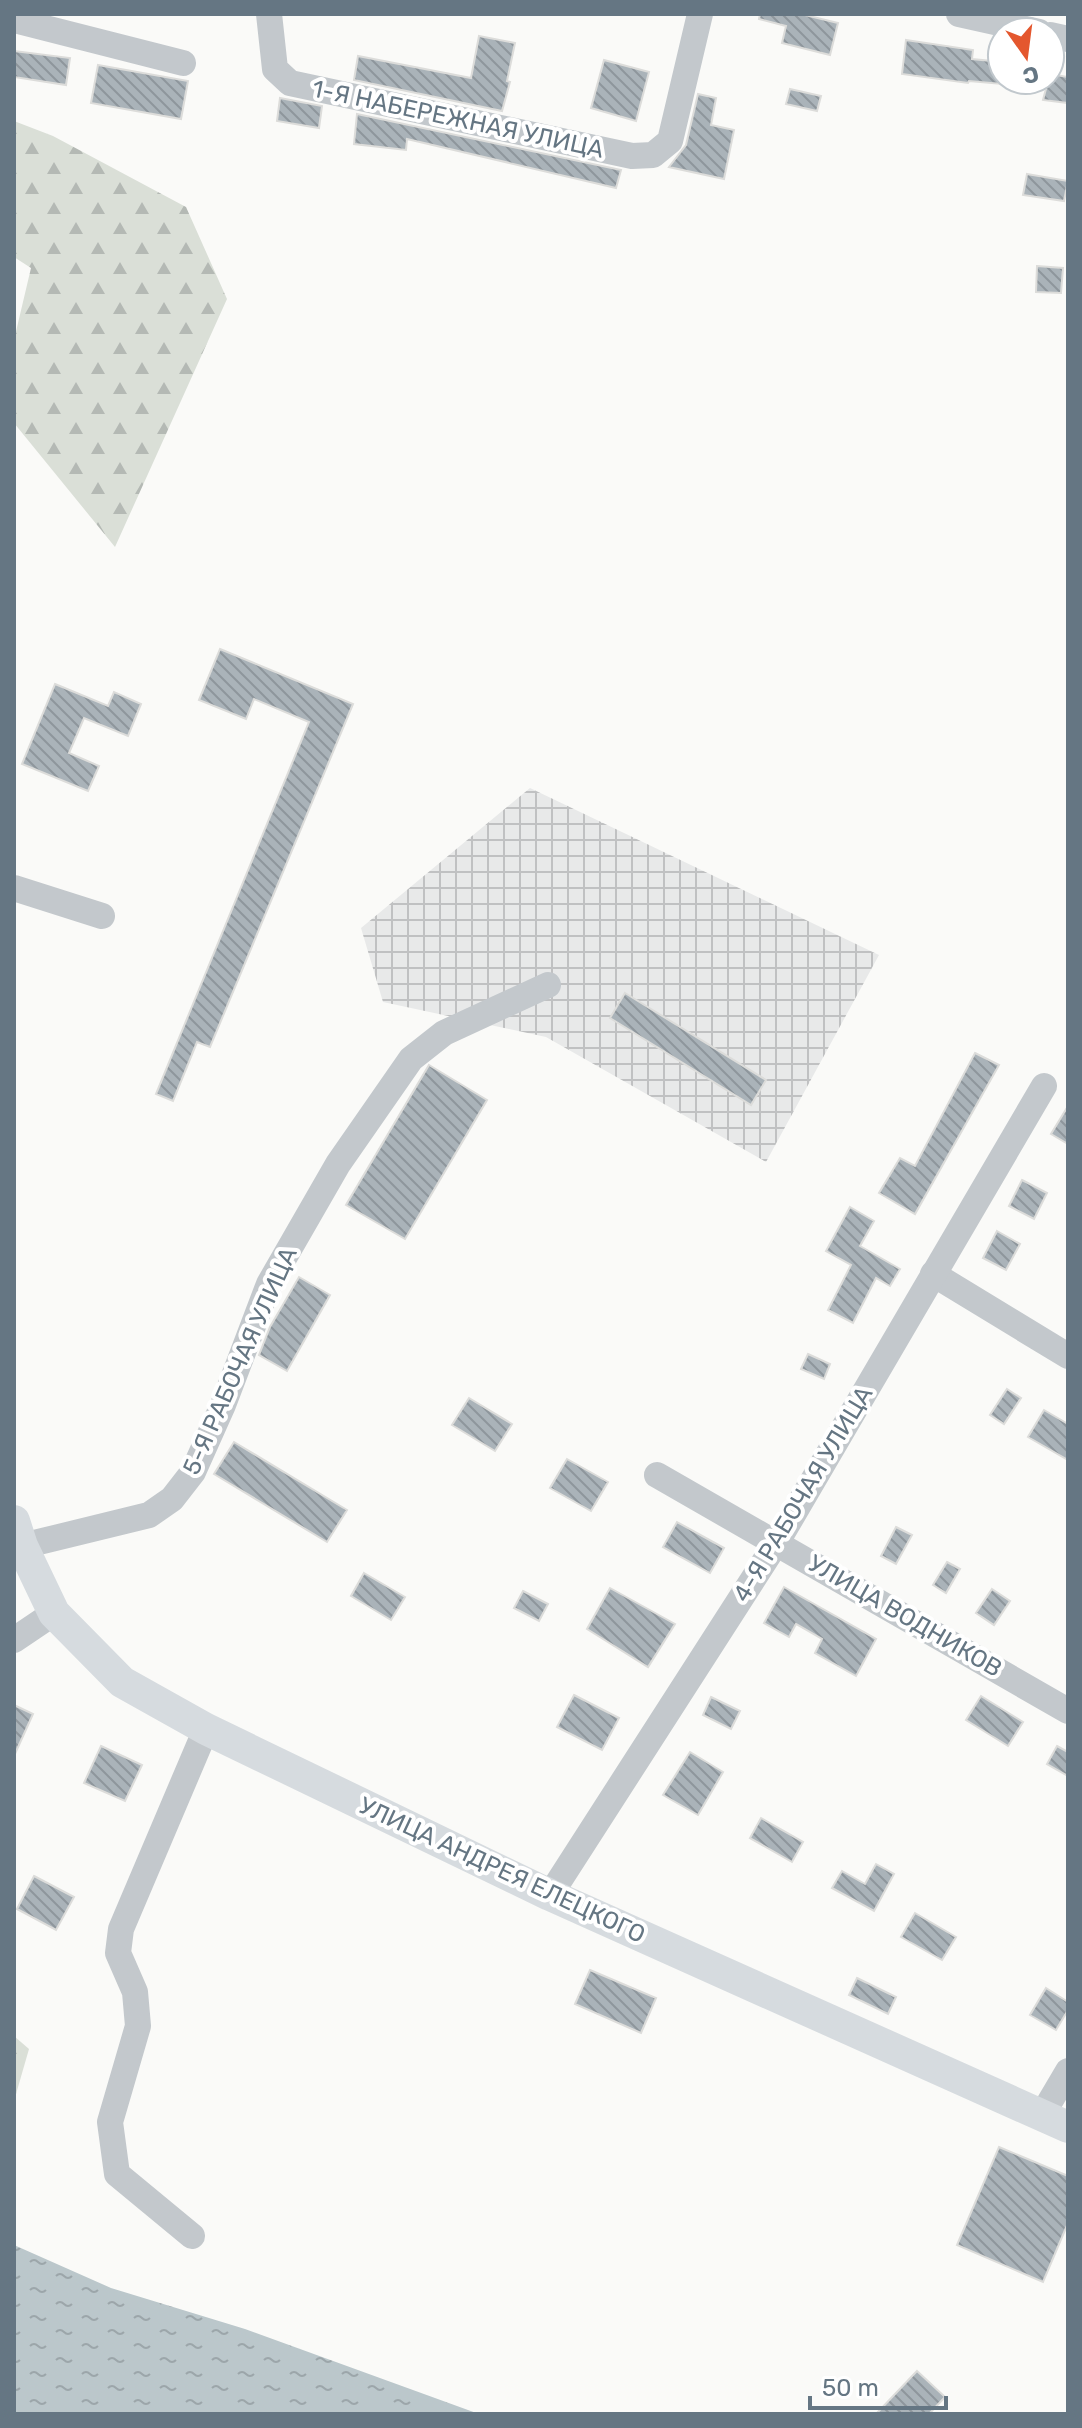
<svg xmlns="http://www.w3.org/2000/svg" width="1082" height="2428" viewBox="0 0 1082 2428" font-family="Rubik,sans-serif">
  <defs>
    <pattern id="industrial-grid" width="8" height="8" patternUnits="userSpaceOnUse" patternTransform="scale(2)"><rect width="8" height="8" fill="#e8e9e9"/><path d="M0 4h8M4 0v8" fill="none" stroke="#c0c1c2"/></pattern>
    <pattern id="forest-firs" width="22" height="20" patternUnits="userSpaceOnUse" patternTransform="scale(2)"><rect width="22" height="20" fill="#dadfd7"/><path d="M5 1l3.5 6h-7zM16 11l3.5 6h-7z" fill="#b4b9b4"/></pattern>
    <pattern id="water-ripples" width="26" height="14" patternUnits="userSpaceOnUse" patternTransform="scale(2)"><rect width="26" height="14" fill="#bbc7cb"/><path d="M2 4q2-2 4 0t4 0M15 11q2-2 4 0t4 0" fill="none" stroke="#9ca6aa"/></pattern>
    <pattern id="building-back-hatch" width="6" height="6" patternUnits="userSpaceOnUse" patternTransform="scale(2)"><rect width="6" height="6" fill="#aab3b9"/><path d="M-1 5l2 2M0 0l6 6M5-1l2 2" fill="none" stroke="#8e969c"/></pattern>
  </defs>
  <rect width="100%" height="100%" fill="#fafaf8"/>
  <path fill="url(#industrial-grid)" d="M 530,788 L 879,955 L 766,1162 L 546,1037 L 383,1002 L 361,928 Z"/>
  <g fill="url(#forest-firs)">
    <path d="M 14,121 L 53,136 L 186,207 L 227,299 L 115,547 L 14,423 L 14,340 L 31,268 L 14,257 Z"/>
    <path d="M 14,2036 L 29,2049 L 14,2101 Z"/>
  </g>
  <path fill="url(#water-ripples)" d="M 14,2245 L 111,2288 L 245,2329 L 479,2414 L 14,2414 Z"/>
  <g fill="url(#building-back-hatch)" stroke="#dcdcda" stroke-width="2">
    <path d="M 760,14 L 801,14 L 838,23 L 830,55 L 782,43 L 786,26 L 759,19 Z"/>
    <path d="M 479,36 L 515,43 L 507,81 L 510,82 L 502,111 L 354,80 L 358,56 L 471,78 Z"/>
    <path d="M 906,40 L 973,50 L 972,59 L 1002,62 L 1002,84 L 969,81 L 968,83 L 902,74 Z"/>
    <path d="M 14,51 L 70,58 L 66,85 L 14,77 Z"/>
    <path d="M 604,60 L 649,72 L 636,121 L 591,108 Z"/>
    <path d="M 98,65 L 188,81 L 181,119 L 91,103 Z"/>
    <path d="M 1050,74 L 1068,77 L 1068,103 L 1043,100 Z"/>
    <path d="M 790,89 L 821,96 L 817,111 L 786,104 Z"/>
    <path d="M 698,94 L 716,98 L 711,125 L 734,130 L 724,179 L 669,167 L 686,145 Z"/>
    <path d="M 280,98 L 322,106 L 319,128 L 277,121 Z"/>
    <path d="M 357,114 L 621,170 L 616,188 L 407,139 L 406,150 L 354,144 Z"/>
    <path d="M 1027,174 L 1068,181 L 1064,201 L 1023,195 Z"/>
    <path d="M 1037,266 L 1063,268 L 1061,293 L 1036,292 Z"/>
    <path d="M 220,649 L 353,704 L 210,1047 L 197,1042 L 173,1101 L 156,1094 L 309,722 L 254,699 L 246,719 L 199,700 Z"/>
    <path d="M 55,684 L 108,706 L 114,692 L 141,704 L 128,736 L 84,718 L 69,753 L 99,766 L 88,791 L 22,764 Z"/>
    <path d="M 625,993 L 766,1080 L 751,1105 L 610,1018 Z"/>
    <path d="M 975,1053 L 999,1065 L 915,1214 L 879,1193 L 900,1158 L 915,1166 Z"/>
    <path d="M 429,1065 L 487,1100 L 405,1239 L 346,1205 Z"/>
    <path d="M 1068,1106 L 1068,1144 L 1051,1134 Z"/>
    <path d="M 1022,1180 L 1047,1193 L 1034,1219 L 1009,1206 Z"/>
    <path d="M 850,1207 L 874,1221 L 860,1246 L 900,1269 L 890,1286 L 876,1278 L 853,1323 L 828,1310 L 851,1265 L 826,1251 Z"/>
    <path d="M 997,1231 L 1020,1244 L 1006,1270 L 983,1258 Z"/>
    <path d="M 299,1277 L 330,1295 L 287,1371 L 259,1355 L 270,1327 Z"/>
    <path d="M 808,1354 L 830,1364 L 824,1379 L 801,1369 Z"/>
    <path d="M 1007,1389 L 1021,1398 L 1004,1424 L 990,1415 Z"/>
    <path d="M 469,1398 L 512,1424 L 495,1451 L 452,1425 Z"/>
    <path d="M 1044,1410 L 1068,1424 L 1068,1460 L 1028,1437 Z"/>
    <path d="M 234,1442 L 347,1510 L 327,1542 L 214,1474 Z"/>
    <path d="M 567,1459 L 608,1482 L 591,1511 L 550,1488 Z"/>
    <path d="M 677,1522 L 724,1548 L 710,1573 L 663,1547 Z"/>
    <path d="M 896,1527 L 912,1535 L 896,1564 L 881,1556 Z"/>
    <path d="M 947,1562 L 960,1569 L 946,1593 L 933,1585 Z"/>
    <path d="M 364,1573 L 405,1597 L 391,1620 L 351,1596 Z"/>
    <path d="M 784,1587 L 876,1639 L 856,1676 L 815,1653 L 822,1639 L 796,1624 L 789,1637 L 764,1623 Z"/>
    <path d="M 610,1588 L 675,1624 L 648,1667 L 587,1629 Z"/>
    <path d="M 992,1589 L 1010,1601 L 994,1625 L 976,1613 Z"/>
    <path d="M 523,1591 L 548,1604 L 539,1621 L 514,1608 Z"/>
    <path d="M 574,1695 L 619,1718 L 602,1750 L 557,1727 Z"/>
    <path d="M 981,1696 L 1023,1722 L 1008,1746 L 966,1720 Z"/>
    <path d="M 711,1697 L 740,1711 L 731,1729 L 703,1715 Z"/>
    <path d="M 14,1705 L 33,1714 L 14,1756 Z"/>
    <path d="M 101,1746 L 142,1765 L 125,1801 L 84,1783 Z"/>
    <path d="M 1057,1746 L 1068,1752 L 1068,1776 L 1047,1764 Z"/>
    <path d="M 690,1752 L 723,1772 L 698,1815 L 663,1795 Z"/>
    <path d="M 761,1818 L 803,1842 L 792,1862 L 750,1838 Z"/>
    <path d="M 876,1864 L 894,1874 L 874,1911 L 832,1888 L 842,1871 L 865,1884 Z"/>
    <path d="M 34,1876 L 74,1897 L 56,1930 L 17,1909 Z"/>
    <path d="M 915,1913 L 956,1937 L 942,1960 L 901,1937 Z"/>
    <path d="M 590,1970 L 656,1998 L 641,2033 L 575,2004 Z"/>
    <path d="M 857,1978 L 896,1997 L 888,2014 L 849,1995 Z"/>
    <path d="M 1046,1988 L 1068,2002 L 1068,2010 L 1056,2030 L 1030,2015 Z"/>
    <path d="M 999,2147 L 1068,2176 L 1068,2223 L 1043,2282 L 957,2245 Z"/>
    <path d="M 917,2371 L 945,2397 L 929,2414 L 876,2414 Z"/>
  </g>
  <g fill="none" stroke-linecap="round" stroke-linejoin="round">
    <g stroke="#c3c8cc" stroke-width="26">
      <path d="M 269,14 L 275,69 L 290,83 L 632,156 L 653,155 L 670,141 L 700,14"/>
      <path d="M 959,14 L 1039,32"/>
      <path d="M 14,20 L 183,63"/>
      <path d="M 1050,35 L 1068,39"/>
      <path d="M 14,888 L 102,916"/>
      <path d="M 933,1274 L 1068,1356"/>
      <path d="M 657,1475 L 1068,1711"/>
      <path d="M 22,1546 L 149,1515 L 172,1499 L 193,1472 L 223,1405 L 269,1284 L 338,1164 L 411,1059 L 444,1033 L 548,985"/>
      <path d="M 14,1640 L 54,1613"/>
      <path d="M 550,1895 L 777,1542 L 1044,1086"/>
      <path d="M 1042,2115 L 1068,2071"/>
      <path d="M 192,2236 L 117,2174 L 110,2122 L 138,2026 L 135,1992 L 118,1953 L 121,1929 L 206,1729"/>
    </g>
    <path stroke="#d6dbdf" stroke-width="32" d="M 14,1521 L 22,1546 L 54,1613 L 122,1682 L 206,1729 L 550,1895 L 1068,2127"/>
  </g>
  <g text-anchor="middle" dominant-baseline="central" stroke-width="8" stroke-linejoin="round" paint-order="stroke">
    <g font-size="24" fill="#657683" stroke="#fff">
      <text transform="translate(458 119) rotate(12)">1-Я НАБЕРЕЖНАЯ УЛИЦА</text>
      <text transform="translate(240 1361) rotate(-66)">5-Я РАБОЧАЯ УЛИЦА</text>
      <text transform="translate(803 1494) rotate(-59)">4-Я РАБОЧАЯ УЛИЦА</text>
      <text transform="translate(905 1616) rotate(30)">УЛИЦА ВОДНИКОВ</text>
      <text transform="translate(502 1870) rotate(25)">УЛИЦА АНДРЕЯ ЕЛЕЦКОГО</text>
    </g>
  </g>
  <rect width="1082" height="2428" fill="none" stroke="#657683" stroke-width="32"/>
  <g transform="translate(1026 56) rotate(166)"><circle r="38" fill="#ffffff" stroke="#c1c8cd" stroke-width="2"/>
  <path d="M0-6L14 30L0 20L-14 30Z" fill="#e4572e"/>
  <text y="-12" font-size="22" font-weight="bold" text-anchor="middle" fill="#657683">С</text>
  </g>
  <path d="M810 2396v12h136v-12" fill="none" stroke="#657683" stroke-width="4"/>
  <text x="822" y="2396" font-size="24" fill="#657683" stroke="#ffffff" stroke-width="6" paint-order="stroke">50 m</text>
</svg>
